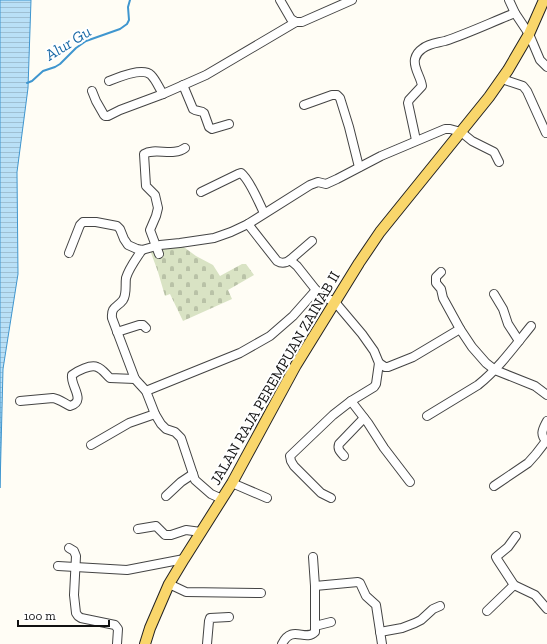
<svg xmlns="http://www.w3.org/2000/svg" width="547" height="644" viewBox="0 0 547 644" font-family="'Zilla Slab',serif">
  <defs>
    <pattern id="cemetery-stones" width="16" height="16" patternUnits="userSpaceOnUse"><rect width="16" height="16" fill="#d9e3c4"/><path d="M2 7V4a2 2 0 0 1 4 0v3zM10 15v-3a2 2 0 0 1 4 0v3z" fill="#b9c2a7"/></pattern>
    <pattern id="water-rules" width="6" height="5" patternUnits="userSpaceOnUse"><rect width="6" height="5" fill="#b9e0f7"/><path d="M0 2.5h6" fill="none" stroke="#9ebfd3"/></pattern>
  </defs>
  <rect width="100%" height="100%" fill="#fffdf5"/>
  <path fill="url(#cemetery-stones)" d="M 181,245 L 196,256 L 213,265 L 220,276 L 242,264 L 246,264 L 254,275 L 228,290 L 232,299 L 183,321 L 170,294 L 165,296 L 158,272 L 150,250 Z"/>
  <path fill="url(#water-rules)" stroke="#3f96cf" d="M 0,0 L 31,0 L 28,88 L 17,172 L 18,274 L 3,369 L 0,488 Z"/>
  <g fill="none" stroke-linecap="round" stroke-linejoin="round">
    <path stroke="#3f96cf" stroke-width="2" d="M 27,83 L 32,81 L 43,71 L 55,67 L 60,64 L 76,48 L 86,41 L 120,29 L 127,24 L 129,20 L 128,7 L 130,0"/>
    <defs>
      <g id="minor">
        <path d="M 280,0 L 291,19 L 296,22"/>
        <path d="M 509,0 L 515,13 L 529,34 L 540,60 L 547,67"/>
        <path d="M 502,79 L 523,86 L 527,91 L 546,133"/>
        <path d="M 109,81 C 119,77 143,67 151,75 C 156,80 159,88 163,94"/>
        <path d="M 183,85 L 193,109 C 197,112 201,110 204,113 L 209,127 L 212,129 L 229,124"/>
        <path d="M 92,91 L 96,101 L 104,115 L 105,116 L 108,116 L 120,110 L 163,94 L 206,75 L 296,22 L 302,22 L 352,0"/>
        <path d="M 304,105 L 332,95 L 337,95 L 340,98 L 349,127 L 359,167"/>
        <path d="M 416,140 L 408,103 L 409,100 L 422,86 C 421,77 413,68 415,59 C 416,55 419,51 422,49 C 429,43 437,43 445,41 C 469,33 492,22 515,13"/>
        <path d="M 201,192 L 238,174 L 241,173 C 250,180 259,203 264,213"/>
        <path d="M 248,224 L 277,261 C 282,264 286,263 290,260 L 297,266 L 316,290 L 322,296 L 335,302 L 362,334 L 374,351 L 379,363 L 376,384 L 374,387 L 351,401 L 333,415 L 290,456 L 291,461 L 294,466 L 321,493 L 331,498"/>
        <path d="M 142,250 C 136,259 129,268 126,278 C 125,285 127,294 123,300 C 117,308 111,306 112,318 L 135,379 L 146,391 L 155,414 L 161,424 L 166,429 L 175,432 L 181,438 L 195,480 L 211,494 L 222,499"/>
        <path d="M 69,253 L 80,225 L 83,222 L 96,222 L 117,226 L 120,229 L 124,239 L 128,245 L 137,249 L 142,250 L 160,245 L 180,243 L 214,238 L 231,232 L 248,224 L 310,185 L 318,182 L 326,184 L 337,179 L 381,156 L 445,129 L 450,129 L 461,132 L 472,141 L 494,152 L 499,162"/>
        <path d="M 159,254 L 150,230 L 156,216 L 158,208 L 155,195 L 146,186 L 144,154 C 155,147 173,157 185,148"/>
        <path d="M 290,260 L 312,241"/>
        <path d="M 441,272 L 436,277 L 436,283 L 441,289 L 443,298 L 460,329"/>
        <path d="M 494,294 L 503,309 L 508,324 L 519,341"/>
        <path d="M 117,332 L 139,325 L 143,325 L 146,328"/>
        <path d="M 379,363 L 385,367 L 388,367 L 413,357 L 460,329 L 472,347 L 486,363 L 495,370 L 535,386 L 547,395"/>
        <path d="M 146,391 L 240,353 L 270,336 L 293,316 L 316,290"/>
        <path d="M 20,401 L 53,398 C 59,399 64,403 70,406 C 87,401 70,386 72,375 C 77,371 91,364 97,367 C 103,369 106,375 110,378 L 135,379"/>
        <path d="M 351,401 L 368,423 L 384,448 L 410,482"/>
        <path d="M 427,416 L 478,385 C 499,368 514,347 531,326"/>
        <path d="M 547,421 C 543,429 539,434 547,442"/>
        <path d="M 91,445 L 129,423 L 155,414"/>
        <path d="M 344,456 C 341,452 337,450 339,444 L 364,418"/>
        <path d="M 232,483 L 267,498"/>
        <path d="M 494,486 L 528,463 L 536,454 L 546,441"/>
        <path d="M 166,496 L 181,482 L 193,474"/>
        <path d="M 138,529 L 156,526 L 165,535 L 171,535 L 186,530 L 201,532"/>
        <path d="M 516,536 L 508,547 L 496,557 L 497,559 L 514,585 L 535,595 L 547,609"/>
        <path d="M 69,548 L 74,551 L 76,556 L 74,595 L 76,613 L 78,616 L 81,618 L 115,625 L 118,629 L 117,644"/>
        <path d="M 58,566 L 127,570 L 184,559"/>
        <path d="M 169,584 L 186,592 L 261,593"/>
        <path d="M 315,586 L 358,582 L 360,583 L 366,596 L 376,605 L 382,644"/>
        <path d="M 487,611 L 514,585"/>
        <path d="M 315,626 L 331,622"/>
        <path d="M 380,632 L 402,628 L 415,623 L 421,620 L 433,609 L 440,606"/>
        <path d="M 207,644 L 209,621 L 210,618 L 229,617"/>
        <path d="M 282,644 C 292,624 305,642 315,632 L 315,586 L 313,557"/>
      </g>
      <path id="major" d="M 145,644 L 150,628 L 169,584 L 184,559 L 232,483 L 296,365 L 359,263 L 380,232 L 489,97 L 508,70 L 529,34 L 544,0"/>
    </defs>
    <use href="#minor" stroke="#444" stroke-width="10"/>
    <use href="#major" stroke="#222" stroke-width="12"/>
    <use href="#minor" stroke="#fff" stroke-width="8"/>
    <use href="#major" stroke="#f9d66b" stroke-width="10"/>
  </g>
  <g text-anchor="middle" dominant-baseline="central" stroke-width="4" stroke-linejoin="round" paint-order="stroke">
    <g font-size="15" fill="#111" stroke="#fff">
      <text transform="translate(275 378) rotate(-60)">JALAN RAJA PEREMPUAN ZAINAB II</text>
    </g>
    <g font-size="16" font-style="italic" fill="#1768a6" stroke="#fff">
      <text transform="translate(68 43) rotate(-32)">Alur Gu</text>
    </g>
  </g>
  <path d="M18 620v6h91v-6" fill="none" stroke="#111111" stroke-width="2"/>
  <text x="24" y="620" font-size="12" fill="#111111" stroke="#ffffff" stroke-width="3" paint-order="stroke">100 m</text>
</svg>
